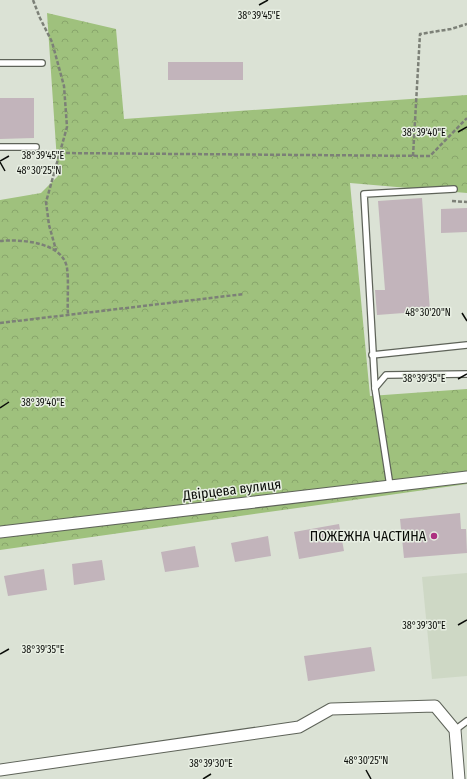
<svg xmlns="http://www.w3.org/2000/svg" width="467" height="779" viewBox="0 0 467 779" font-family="'Fira Sans Condensed',sans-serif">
  <defs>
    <pattern id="park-crowns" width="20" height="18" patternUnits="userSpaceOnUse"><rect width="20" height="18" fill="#9fc17d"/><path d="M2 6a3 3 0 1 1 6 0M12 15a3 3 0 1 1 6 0" fill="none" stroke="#88a56b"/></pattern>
  </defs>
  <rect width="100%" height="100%" fill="#dbe2d5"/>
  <path fill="#ced8c5" d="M 467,573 L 467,676 L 432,679 L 422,577 Z"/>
  <path fill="url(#park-crowns)" d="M 47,13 L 116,29 L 124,119 L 467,95 L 467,193 L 350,183 L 370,396 L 467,389 L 467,484 L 0,550 L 0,200 L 41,193 L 58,176 Z"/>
  <g fill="#c2b4bb">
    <rect x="168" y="62" width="75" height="18"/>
    <path d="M 0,98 L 34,98 L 34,138 L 0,139 Z"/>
    <path d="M 422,198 L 430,311 L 377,315 L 375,290 L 385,290 L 378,201 Z"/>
    <path d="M 467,208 L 467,232 L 441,233 L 441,209 Z"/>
    <path d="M 460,513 L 461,529 L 466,529 L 467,553 L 404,558 L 400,519 Z"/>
    <path d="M 339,524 L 344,551 L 299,559 L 294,532 Z"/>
    <path d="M 268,536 L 271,556 L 235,562 L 231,543 Z"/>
    <path d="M 195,546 L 199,567 L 165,572 L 161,552 Z"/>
    <path d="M 102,560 L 105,580 L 74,585 L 72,564 Z"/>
    <path d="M 44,569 L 47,590 L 8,596 L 4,576 Z"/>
    <path d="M 371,647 L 375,671 L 308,681 L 304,656 Z"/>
  </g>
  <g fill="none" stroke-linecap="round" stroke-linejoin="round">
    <defs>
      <g id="service">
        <path d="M 0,63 L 42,63"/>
        <path d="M 0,147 L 36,147"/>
        <path d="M 372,355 L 467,345"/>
        <path d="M 375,388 L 364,194 L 454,189"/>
        <path d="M 390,486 L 375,388 L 386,375 L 467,374"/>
        <path d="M 455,730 L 467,721"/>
      </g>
      <g id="minor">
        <path d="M 0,532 L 467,477"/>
        <path d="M 0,770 L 299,727 L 331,709 L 435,706 L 455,730 L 459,779"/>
      </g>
    </defs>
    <use href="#service" stroke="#5e6359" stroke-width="8"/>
    <use href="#minor" stroke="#5e6359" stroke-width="13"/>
    <g stroke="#7c8077" stroke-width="2.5" stroke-dasharray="4 2" stroke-linecap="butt">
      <path d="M 33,0 L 40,18 L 52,42 L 64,86 L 67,127 L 46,202 L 49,225 L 56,250"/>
      <path d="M 60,153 L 430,156 L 467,118"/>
      <path d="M 413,156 L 420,34 L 451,29 L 467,24"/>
      <path d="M 452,201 L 467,202"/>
      <path d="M 0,241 C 21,239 63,242 67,268 C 69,283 67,300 68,315"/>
      <path d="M 0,323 L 244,294"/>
    </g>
    <use href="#service" stroke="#fff" stroke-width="5.5"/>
    <use href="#minor" stroke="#fff" stroke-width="11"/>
  </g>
  <path fill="none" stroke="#0a0c08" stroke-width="1.5" d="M 259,5 L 268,0M 458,132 L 467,127M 0,161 L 9,156M 0,162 L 5,171M 462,313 L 467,321M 458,379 L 467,374M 0,408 L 9,402M 458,625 L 467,620M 0,654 L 9,649M 366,770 L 371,779M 203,779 L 211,774"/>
  <circle fill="#ad3080" stroke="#e8efe3" stroke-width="1.5" cx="434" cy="536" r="4"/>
  <g text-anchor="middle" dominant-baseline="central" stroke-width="3" stroke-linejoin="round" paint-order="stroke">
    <g font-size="14" fill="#0a0c08" stroke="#e8efe3">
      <text transform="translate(232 490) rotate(-7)">Двірцева вулиця</text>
    </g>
    <g font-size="14" fill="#0a0c08" stroke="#e8efe3" text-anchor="end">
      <text x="426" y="536">ПОЖЕЖНА ЧАСТИНА</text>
    </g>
  </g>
  <g font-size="10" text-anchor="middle" fill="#0a0c08" stroke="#e8efe3" stroke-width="3" stroke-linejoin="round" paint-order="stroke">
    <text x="259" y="19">38°39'45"E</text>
    <text x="424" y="136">38°39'40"E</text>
    <text x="43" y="159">38°39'45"E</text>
    <text x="39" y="174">48°30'25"N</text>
    <text x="428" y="316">48°30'20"N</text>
    <text x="424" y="382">38°39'35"E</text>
    <text x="43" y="406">38°39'40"E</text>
    <text x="424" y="629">38°39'30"E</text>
    <text x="43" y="653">38°39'35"E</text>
    <text x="366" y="764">48°30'25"N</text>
    <text x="211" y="767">38°39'30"E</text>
  </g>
</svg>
